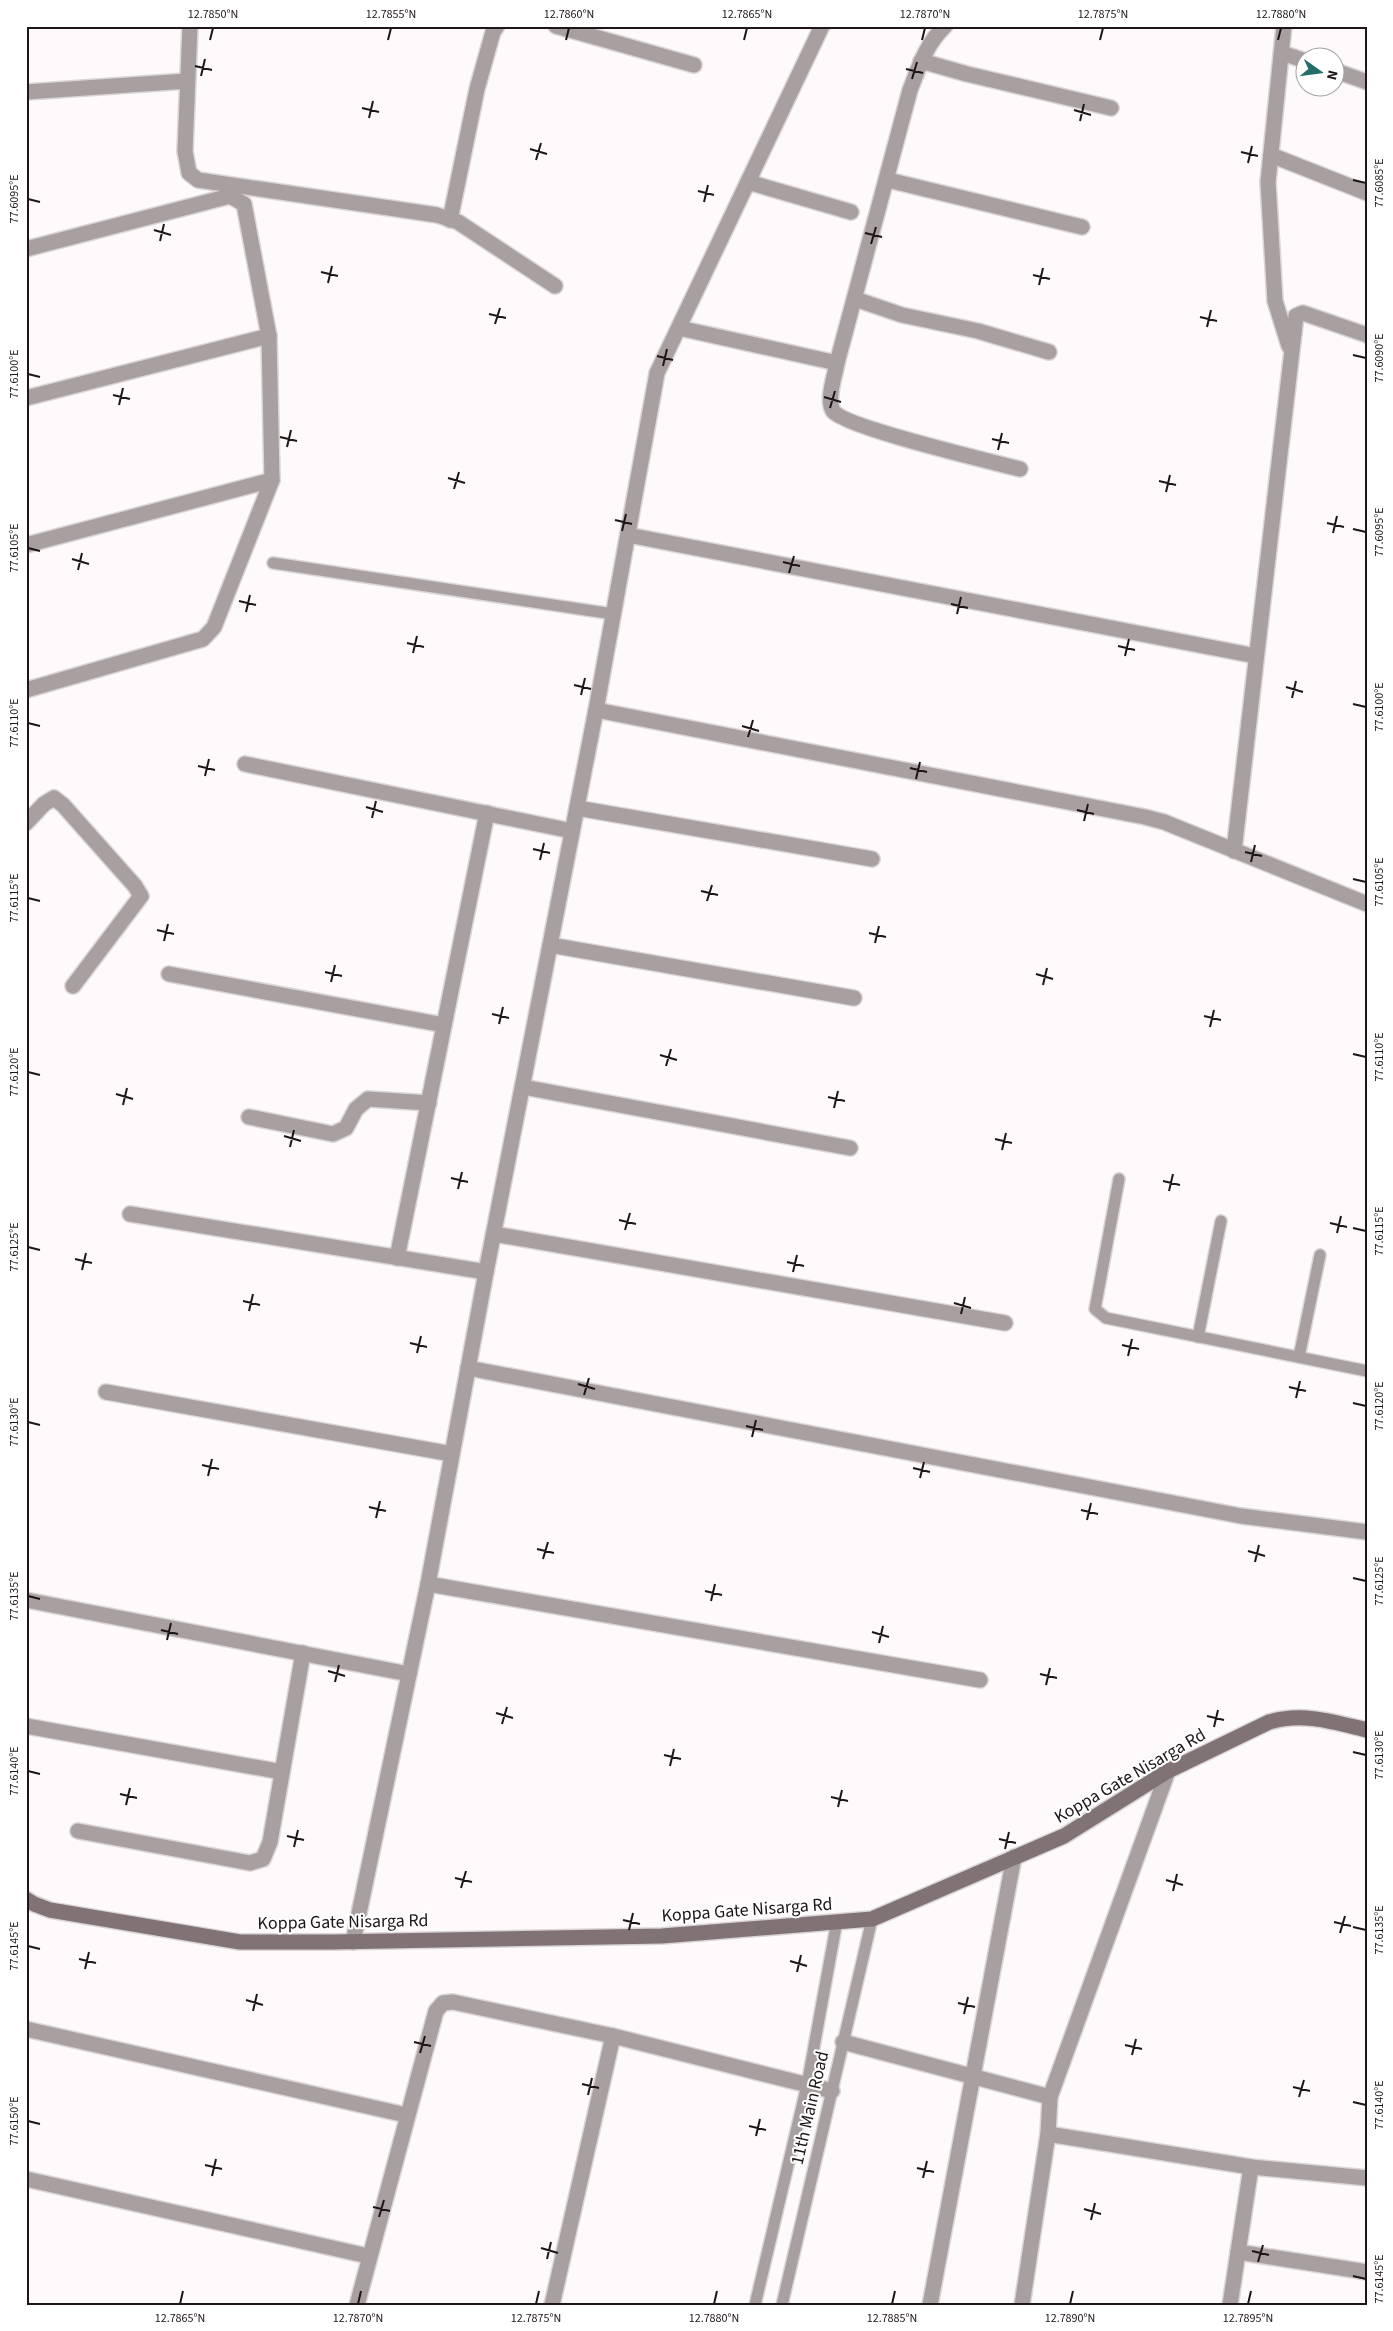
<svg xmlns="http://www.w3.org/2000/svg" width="1393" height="2331" viewBox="0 0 1393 2331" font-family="'Source Sans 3',sans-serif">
  <rect width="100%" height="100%" fill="#fef9fa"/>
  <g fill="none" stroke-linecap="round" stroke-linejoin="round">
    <defs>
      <g id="lane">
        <path d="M 273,563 L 613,614"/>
        <path d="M 1119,1179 L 1095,1309 L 1106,1318 L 1367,1371"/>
        <path d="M 1198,1337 L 1221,1221"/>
        <path d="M 1299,1357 L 1320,1255"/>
        <path d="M 755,2305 L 807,2085 L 837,1921"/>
        <path d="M 782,2305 L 872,1919"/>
      </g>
      <g id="street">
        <path d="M 190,26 L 185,151 L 189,173 L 198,180 L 437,215 L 458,222 L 555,286"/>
        <path d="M 556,26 L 694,65"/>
        <path d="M 945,26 C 926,44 919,67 910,90 L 837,363 C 835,376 826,399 833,411 C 844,427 993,462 1020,469"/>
        <path d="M 1284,26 L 1268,182 L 1275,301 L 1289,346"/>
        <path d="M 1282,53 L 1306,61"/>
        <path d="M 921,61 L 967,74 L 1111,108"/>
        <path d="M 1336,71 L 1367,82"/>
        <path d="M 26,92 L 187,81"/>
        <path d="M 1271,155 L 1367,193"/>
        <path d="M 888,180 L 1082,227"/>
        <path d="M 748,182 L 851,212"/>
        <path d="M 450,220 L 477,89 L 493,32 L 497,26"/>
        <path d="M 26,249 L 230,196 L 244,204 L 269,336 L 272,480 L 214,627 L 203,639 L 26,690"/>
        <path d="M 855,299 L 902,315 L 978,331 L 1049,352"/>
        <path d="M 679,328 L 837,363"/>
        <path d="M 26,398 L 269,336"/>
        <path d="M 628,535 L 1256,656"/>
        <path d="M 26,545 L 272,480"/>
        <path d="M 596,710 L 1145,817 L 1164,822 L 1367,904"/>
        <path d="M 245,764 L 572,831"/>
        <path d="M 577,808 L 872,859"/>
        <path d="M 26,823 L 44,804 L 54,798 L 63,805 L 135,886 L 141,896 L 73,986"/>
        <path d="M 1234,851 L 1296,316 L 1303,313 L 1367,335"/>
        <path d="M 550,945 L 854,998"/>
        <path d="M 169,974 L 444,1025"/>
        <path d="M 523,1087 L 850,1148"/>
        <path d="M 249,1117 L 333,1134 L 346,1128 L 356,1109 L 368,1099 L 429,1103"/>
        <path d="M 130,1214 L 486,1272"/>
        <path d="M 494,1234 L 1005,1323"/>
        <path d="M 397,1258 L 487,813"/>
        <path d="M 468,1368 L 1241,1516 L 1367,1532"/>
        <path d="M 106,1392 L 452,1454"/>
        <path d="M 428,1584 L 980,1680"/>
        <path d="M 26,1600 L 409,1674"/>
        <path d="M 26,1726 L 282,1772"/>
        <path d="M 78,1831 L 250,1863 L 263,1859 L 270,1842 L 303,1653"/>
        <path d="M 353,1942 L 428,1584 L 486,1272 L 596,710 L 657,373 L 822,26"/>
        <path d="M 26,2029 L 406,2115"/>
        <path d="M 843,2042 L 1050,2097"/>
        <path d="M 1048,2134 L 1251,2167 L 1367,2178"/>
        <path d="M 26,2179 L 368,2256"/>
        <path d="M 1238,2252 L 1367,2272"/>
        <path d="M 357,2305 L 436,2011 L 443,2003 L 453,2002 L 613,2036"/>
        <path d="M 552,2305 L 613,2036 L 832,2091"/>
        <path d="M 930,2305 L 1014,1857"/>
        <path d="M 1022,2305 L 1048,2134 L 1050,2097 L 1168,1771"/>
        <path d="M 1230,2305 L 1251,2167"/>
      </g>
      <path id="secondary" d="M 26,1899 L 34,1904 L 50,1910 L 240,1942 L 332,1942 L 662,1936 L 872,1919 L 1064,1836 L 1168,1771 L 1269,1722 C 1303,1712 1334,1722 1367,1730"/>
    </defs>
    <use href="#lane" stroke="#dad5d6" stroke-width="14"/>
    <use href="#street" stroke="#dad5d6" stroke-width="18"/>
    <use href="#secondary" stroke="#dad5d6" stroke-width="18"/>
    <use href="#lane" stroke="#a89fa0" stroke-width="11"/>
    <use href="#street" stroke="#a89fa0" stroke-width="15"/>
    <use href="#secondary" stroke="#817375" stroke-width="15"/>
  </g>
  <path fill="none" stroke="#1d1516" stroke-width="2" d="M 210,40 L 213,28M 388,40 L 391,28M 566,40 L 569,28M 744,40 L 747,28M 922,40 L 925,28M 1100,40 L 1103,28M 1278,40 L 1281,28M 195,66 L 212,70M 906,69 L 923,73M 201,76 L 205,59M 912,79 L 917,62M 362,108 L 379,112M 1074,110 L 1091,115M 369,118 L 373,101M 1080,121 L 1084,104M 530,149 L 547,154M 1241,152 L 1258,156M 536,160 L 541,143M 1248,163 L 1252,146M 1353,180 L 1366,183M 698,191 L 714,195M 28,199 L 40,202M 704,202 L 708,185M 154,230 L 171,235M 865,233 L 882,237M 160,241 L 164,224M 871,244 L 876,227M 321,272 L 338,276M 1033,275 L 1050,279M 328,283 L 332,266M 1039,285 L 1043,268M 489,314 L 506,318M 1200,317 L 1217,321M 495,324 L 500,308M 1207,327 L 1211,310M 1353,355 L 1366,358M 657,356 L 673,360M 663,366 L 667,349M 28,374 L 40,377M 113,395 L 130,399M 824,397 L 841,402M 119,405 L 123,388M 830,408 L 835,391M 280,437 L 297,441M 992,439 L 1009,443M 287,447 L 291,430M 998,450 L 1002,433M 448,478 L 465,483M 1159,481 L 1176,485M 454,489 L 459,472M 1166,492 L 1170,475M 615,520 L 632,524M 1327,523 L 1344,527M 1353,529 L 1366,532M 622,531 L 626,514M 1333,533 L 1337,516M 28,548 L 40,551M 72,559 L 89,564M 783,562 L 800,566M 78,570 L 82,553M 789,573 L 794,556M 239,601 L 256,605M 951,604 L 968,608M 246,612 L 250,595M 957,614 L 961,597M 407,643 L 424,647M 1118,646 L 1135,650M 413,653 L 417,636M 1125,656 L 1129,639M 574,685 L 591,689M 1286,687 L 1303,692M 581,695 L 585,678M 1292,698 L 1296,681M 1353,704 L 1366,707M 28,723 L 40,726M 742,726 L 759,731M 748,737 L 753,720M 198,766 L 215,770M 910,768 L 927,772M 205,776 L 209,759M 916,779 L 920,762M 366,807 L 383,812M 1077,810 L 1094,814M 372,818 L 376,801M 1084,821 L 1088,804M 533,849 L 550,853M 1245,852 L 1262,856M 540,860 L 544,843M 1251,862 L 1255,845M 1353,879 L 1366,882M 701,891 L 718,895M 28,898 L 40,901M 707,901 L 712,885M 157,930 L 174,934M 869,933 L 886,937M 164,941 L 168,924M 875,943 L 879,926M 325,972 L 342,976M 1036,974 L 1053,979M 331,982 L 335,965M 1043,985 L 1047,968M 492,1014 L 509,1018M 1204,1016 L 1221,1020M 499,1024 L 503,1007M 1210,1027 L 1214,1010M 1353,1054 L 1366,1057M 660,1055 L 677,1060M 666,1066 L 671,1049M 28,1072 L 40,1075M 116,1094 L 133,1099M 828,1097 L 845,1101M 123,1105 L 127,1088M 834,1108 L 838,1091M 284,1136 L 301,1141M 995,1139 L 1012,1143M 290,1147 L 294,1130M 1002,1150 L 1006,1133M 451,1178 L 468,1182M 1163,1181 L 1180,1185M 458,1189 L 462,1172M 1169,1191 L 1173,1174M 619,1220 L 636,1224M 1330,1223 L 1347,1227M 1353,1228 L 1366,1231M 625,1230 L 630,1213M 1337,1233 L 1341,1216M 28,1247 L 40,1250M 75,1259 L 92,1263M 787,1262 L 804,1266M 82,1270 L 86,1253M 793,1272 L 797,1255M 243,1301 L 260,1305M 954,1303 L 971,1308M 249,1311 L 253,1294M 961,1314 L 965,1297M 410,1343 L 427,1347M 1122,1345 L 1139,1349M 417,1353 L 421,1336M 1128,1356 L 1132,1339M 578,1384 L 595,1389M 1289,1387 L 1306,1391M 584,1395 L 589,1378M 1296,1398 L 1300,1381M 1353,1403 L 1366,1406M 28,1422 L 40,1425M 746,1426 L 763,1430M 752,1437 L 756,1420M 202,1465 L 219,1469M 913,1468 L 930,1472M 208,1476 L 212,1459M 920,1478 L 924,1462M 369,1507 L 386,1511M 1081,1510 L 1098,1514M 376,1518 L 380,1501M 1087,1520 L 1091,1503M 537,1549 L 554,1553M 1248,1551 L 1265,1556M 543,1559 L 548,1542M 1255,1562 L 1259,1545M 1353,1578 L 1366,1581M 705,1591 L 722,1595M 28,1596 L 40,1599M 711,1601 L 715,1584M 161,1630 L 178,1634M 872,1632 L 889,1637M 167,1640 L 171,1623M 879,1643 L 883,1626M 328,1671 L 345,1676M 1040,1674 L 1057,1678M 335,1682 L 339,1665M 1046,1685 L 1050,1668M 496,1713 L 513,1718M 1207,1716 L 1224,1720M 502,1724 L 507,1707M 1214,1727 L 1218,1710M 1353,1752 L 1366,1755M 664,1755 L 681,1759M 670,1766 L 674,1749M 28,1771 L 40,1774M 120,1794 L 137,1798M 831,1797 L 848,1801M 126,1805 L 130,1788M 838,1807 L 842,1790M 287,1836 L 304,1840M 999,1839 L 1016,1843M 294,1847 L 298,1830M 1005,1849 L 1009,1832M 455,1878 L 472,1882M 1166,1880 L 1183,1885M 461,1888 L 466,1871M 1173,1891 L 1177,1874M 623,1920 L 640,1924M 1334,1922 L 1351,1926M 1353,1927 L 1366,1930M 629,1930 L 633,1913M 1340,1933 L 1345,1916M 28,1946 L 40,1949M 79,1959 L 96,1963M 790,1961 L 807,1966M 85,1969 L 89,1952M 797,1972 L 801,1955M 246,2000 L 263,2005M 958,2003 L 975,2007M 253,2011 L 257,1994M 964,2014 L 968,1997M 414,2042 L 431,2046M 1125,2045 L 1142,2049M 420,2053 L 425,2036M 1132,2055 L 1136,2039M 582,2084 L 599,2088M 1293,2087 L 1310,2091M 588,2095 L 592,2078M 1299,2097 L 1304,2080M 1353,2102 L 1366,2105M 28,2121 L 40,2124M 749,2126 L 766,2130M 756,2136 L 760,2119M 205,2165 L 222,2169M 917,2168 L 934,2172M 212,2176 L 216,2159M 923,2178 L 927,2161M 373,2207 L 390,2211M 1084,2209 L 1101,2214M 379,2217 L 384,2200M 1091,2220 L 1095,2203M 541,2248 L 558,2253M 1252,2251 L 1269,2255M 547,2259 L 551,2242M 1258,2262 L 1263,2245M 1353,2276 L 1366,2279M 180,2304 L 183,2291M 358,2304 L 361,2291M 536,2304 L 539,2291M 714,2304 L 717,2291M 892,2304 L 895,2291M 1070,2304 L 1073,2291M 1248,2304 L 1251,2291"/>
  <g text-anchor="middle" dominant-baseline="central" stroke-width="4" stroke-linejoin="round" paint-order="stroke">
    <g font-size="18" fill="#1d1516" stroke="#fff">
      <text transform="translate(1130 1776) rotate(-30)">Koppa Gate Nisarga Rd</text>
      <text transform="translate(747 1910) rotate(-4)">Koppa Gate Nisarga Rd</text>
      <text transform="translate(343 1922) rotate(-1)">Koppa Gate Nisarga Rd</text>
      <text transform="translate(810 2108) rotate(-77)">11th Main Road</text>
    </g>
  </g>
  <rect width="1393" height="2331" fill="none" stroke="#ffffff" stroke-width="55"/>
  <g transform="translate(1320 72) rotate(104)"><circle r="24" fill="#ffffff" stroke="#a5a1a2"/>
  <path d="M0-4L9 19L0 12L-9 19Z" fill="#236e69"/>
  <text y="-8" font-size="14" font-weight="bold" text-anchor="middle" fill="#1d1516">N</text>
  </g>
  <rect x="28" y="28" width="1338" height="2276" fill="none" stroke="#1d1516" stroke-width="2"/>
  <g font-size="12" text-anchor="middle" fill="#1d1516">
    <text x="213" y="18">12.7850°N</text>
    <text x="391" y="18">12.7855°N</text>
    <text x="569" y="18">12.7860°N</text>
    <text x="747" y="18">12.7865°N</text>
    <text x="925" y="18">12.7870°N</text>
    <text x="1103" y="18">12.7875°N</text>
    <text x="1281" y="18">12.7880°N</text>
    <text transform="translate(1379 183) rotate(-90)" y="4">77.6085°E</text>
    <text transform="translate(14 199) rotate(-90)" y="4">77.6095°E</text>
    <text transform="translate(1379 358) rotate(-90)" y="4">77.6090°E</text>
    <text transform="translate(14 374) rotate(-90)" y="4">77.6100°E</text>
    <text transform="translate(1379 532) rotate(-90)" y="4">77.6095°E</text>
    <text transform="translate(14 548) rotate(-90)" y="4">77.6105°E</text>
    <text transform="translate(1379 707) rotate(-90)" y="4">77.6100°E</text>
    <text transform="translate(14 723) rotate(-90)" y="4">77.6110°E</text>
    <text transform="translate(1379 882) rotate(-90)" y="4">77.6105°E</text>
    <text transform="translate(14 898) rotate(-90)" y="4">77.6115°E</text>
    <text transform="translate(1379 1057) rotate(-90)" y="4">77.6110°E</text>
    <text transform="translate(14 1072) rotate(-90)" y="4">77.6120°E</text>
    <text transform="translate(1379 1231) rotate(-90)" y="4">77.6115°E</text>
    <text transform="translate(14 1247) rotate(-90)" y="4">77.6125°E</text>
    <text transform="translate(1379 1406) rotate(-90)" y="4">77.6120°E</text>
    <text transform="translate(14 1422) rotate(-90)" y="4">77.6130°E</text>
    <text transform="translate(1379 1581) rotate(-90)" y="4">77.6125°E</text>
    <text transform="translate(14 1596) rotate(-90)" y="4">77.6135°E</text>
    <text transform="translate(1379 1755) rotate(-90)" y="4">77.6130°E</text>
    <text transform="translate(14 1771) rotate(-90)" y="4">77.6140°E</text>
    <text transform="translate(1379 1930) rotate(-90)" y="4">77.6135°E</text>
    <text transform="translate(14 1946) rotate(-90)" y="4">77.6145°E</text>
    <text transform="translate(1379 2105) rotate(-90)" y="4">77.6140°E</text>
    <text transform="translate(14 2121) rotate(-90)" y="4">77.6150°E</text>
    <text transform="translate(1379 2279) rotate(-90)" y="4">77.6145°E</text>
    <text x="180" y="2322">12.7865°N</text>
    <text x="358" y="2322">12.7870°N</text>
    <text x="536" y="2322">12.7875°N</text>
    <text x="714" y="2322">12.7880°N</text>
    <text x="892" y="2322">12.7885°N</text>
    <text x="1070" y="2322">12.7890°N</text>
    <text x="1248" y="2322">12.7895°N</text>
  </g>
</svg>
